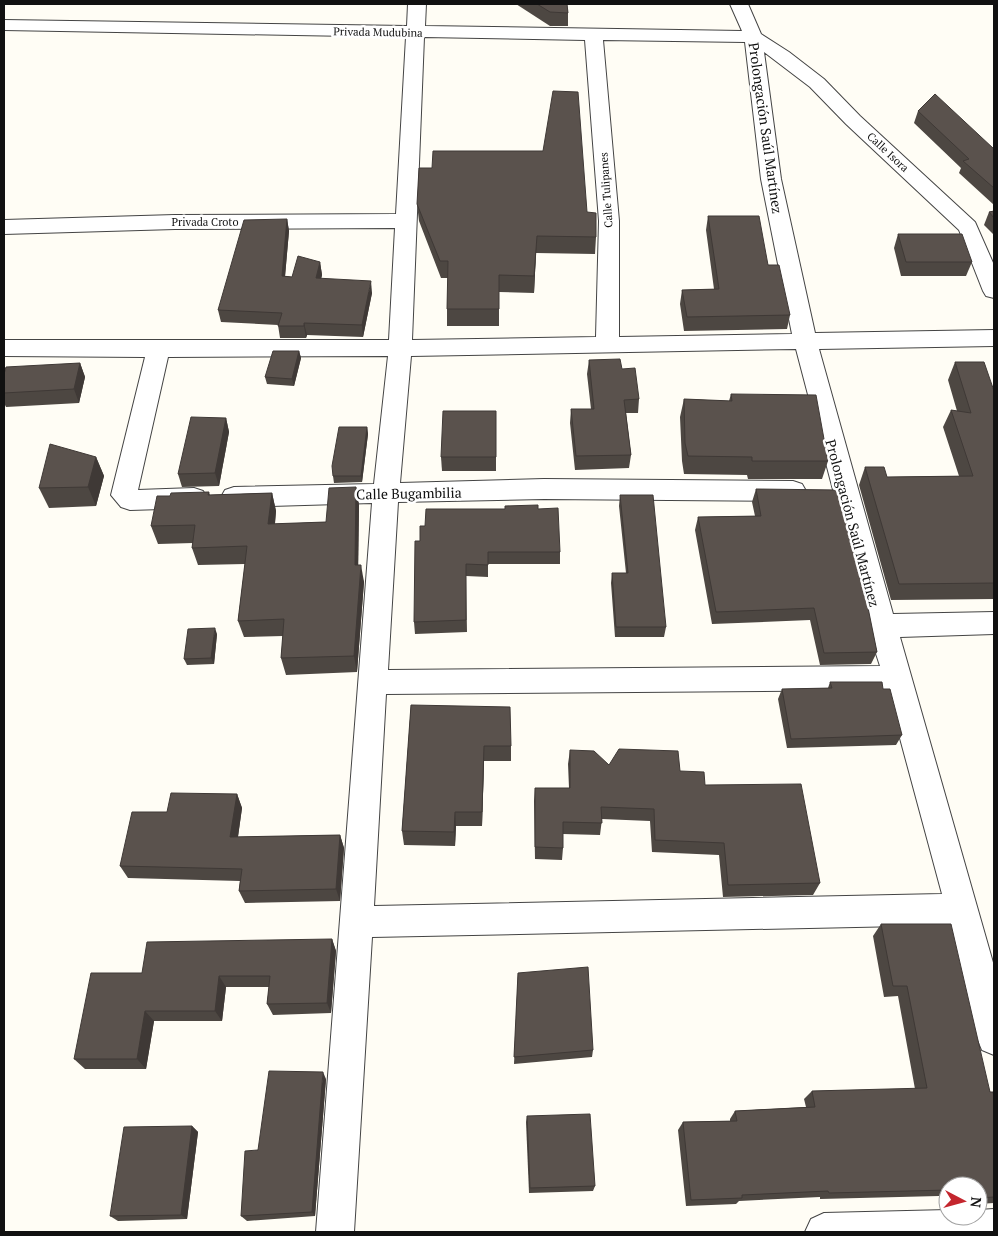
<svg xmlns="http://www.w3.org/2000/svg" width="998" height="1236" viewBox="0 0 998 1236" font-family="'PT Serif',serif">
  <rect width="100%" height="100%" fill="#fffdf5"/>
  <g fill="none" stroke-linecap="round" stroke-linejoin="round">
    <defs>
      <g id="minor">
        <path d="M 408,4 L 426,4 L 425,26 L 742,31 L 730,4 L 748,4 L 761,34 L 789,52 L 824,79 L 860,116 L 975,222 L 994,265 L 994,298 L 986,296 L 983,291 L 959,230 L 846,124 L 810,87 L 764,52 L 781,179 L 815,333 L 994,330 L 994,346 L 819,349 L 893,614 L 994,612 L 994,634 L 900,637 L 994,966 L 994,1055 L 982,1050 L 977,1038 L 950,925 L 372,937 L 354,1232 L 316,1232 L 372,503 L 234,507 L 225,504 L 221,497 L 225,490 L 234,487 L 374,484 L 388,356 L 168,357 L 138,490 L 194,488 L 203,491 L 207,498 L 203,505 L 194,508 L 130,510 L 121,507 L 111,495 L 145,357 L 4,356 L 4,340 L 389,340 L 395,228 L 175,229 L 4,234 L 4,220 L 175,215 L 396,214 L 406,37 L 4,30 L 4,20 L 407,26 ZM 424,37 L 585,40 L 599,221 L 596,337 L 412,340 ZM 603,40 L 745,42 L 761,179 L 792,334 L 619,337 L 619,221 ZM 796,349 L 868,623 L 867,626 L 880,666 L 388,670 L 398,502 L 544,499 L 793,501 L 802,498 L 806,491 L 802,484 L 793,481 L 544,479 L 400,483 L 411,356 ZM 887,690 L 942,894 L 374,906 L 386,694 Z"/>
        <path d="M 994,1209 L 994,1232 L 805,1232 L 811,1219 L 824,1213 L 948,1210 L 948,1216 L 978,1216 L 978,1210 Z"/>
      </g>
    </defs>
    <use href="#minor" stroke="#444" stroke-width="2"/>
    <use href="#minor" fill="#fff" fill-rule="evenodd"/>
  </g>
  <g fill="#4d4742">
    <path d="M 516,4 L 567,4 L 568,13 L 568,26 L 550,26 Z"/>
    <path d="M 918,111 L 994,149 L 994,205 L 959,173 L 961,168 L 914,123 Z"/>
    <path d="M 417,204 L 587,212 L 596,237 L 595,254 L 536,253 L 534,293 L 499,292 L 499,326 L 447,326 L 447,309 L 448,278 L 441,278 L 419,221 Z"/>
    <path d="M 994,211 L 994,235 L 984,225 L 989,212 Z"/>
    <path d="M 708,216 L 768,265 L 790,315 L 787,329 L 684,331 L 680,304 L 682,290 L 714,289 L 706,230 Z"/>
    <path d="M 287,219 L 289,231 L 285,276 L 292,277 L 320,262 L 322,275 L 321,279 L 372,293 L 363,337 L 307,335 L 306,338 L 280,338 L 278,325 L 221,322 L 218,310 Z"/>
    <path d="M 898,234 L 972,262 L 966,276 L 901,276 L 894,248 Z"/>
    <path d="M 299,351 L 301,358 L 294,386 L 267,384 L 265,377 Z"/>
    <path d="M 589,360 L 622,369 L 639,399 L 638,413 L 626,413 L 631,455 L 629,468 L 575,470 L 570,423 L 571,409 L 591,409 L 587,374 Z"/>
    <path d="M 955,362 L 994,391 L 994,599 L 891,600 L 859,485 L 865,467 L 887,477 L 959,476 L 943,427 L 951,410 L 957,411 L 948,380 Z"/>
    <path d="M 80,363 L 85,377 L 79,403 L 6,407 L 4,403 L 4,374 Z"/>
    <path d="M 731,394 L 828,461 L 822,479 L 748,479 L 747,475 L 684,474 L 682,461 L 680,417 L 684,399 L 729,401 Z"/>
    <path d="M 496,411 L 496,471 L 442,471 L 441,457 Z"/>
    <path d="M 226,418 L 229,432 L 219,486 L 182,487 L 178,474 Z"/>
    <path d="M 367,427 L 368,434 L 362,482 L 334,483 L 333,476 Z"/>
    <path d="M 96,457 L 104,476 L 96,506 L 49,508 L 39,488 Z"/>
    <path d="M 356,487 L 359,505 L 358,565 L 364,582 L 357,672 L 286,675 L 281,658 L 283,636 L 244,637 L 238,621 L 245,564 L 198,565 L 192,548 L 193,543 L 158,544 L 151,526 L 170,496 L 209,492 L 210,495 L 272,493 L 276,511 L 275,524 L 326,522 Z"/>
    <path d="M 756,489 L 865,588 L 864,591 L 877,652 L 871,664 L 820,665 L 810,620 L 712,624 L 695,530 L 698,517 L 755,516 L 752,502 Z"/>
    <path d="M 620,495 L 666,627 L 664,637 L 615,637 L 611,583 L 612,573 L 626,573 L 619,506 Z"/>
    <path d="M 505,509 L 538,509 L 560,552 L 560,564 L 488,564 L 488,577 L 466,576 L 467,632 L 415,634 L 414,622 L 420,541 Z"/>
    <path d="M 217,634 L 214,664 L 187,665 L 184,659 Z"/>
    <path d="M 830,682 L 883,689 L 902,735 L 896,745 L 787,748 L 778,699 L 782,689 L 828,688 Z"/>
    <path d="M 411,705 L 511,746 L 511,761 L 484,761 L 482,826 L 456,826 L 455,846 L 404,845 L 402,831 Z"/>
    <path d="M 570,750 L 609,765 L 680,771 L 705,785 L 820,883 L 813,895 L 723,897 L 719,855 L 652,852 L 650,821 L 602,819 L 600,835 L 563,834 L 563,848 L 562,860 L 535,859 L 534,801 L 535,788 L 569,788 L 568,764 Z"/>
    <path d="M 237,794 L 242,808 L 238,837 L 340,835 L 344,848 L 340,901 L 245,903 L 239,891 L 240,881 L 128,878 L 120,866 L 167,812 Z"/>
    <path d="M 881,924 L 990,1092 L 994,1097 L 994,1203 L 978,1204 L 978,1186 L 948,1186 L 948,1204 L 940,1205 L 939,1196 L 820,1199 L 820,1197 L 739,1201 L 736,1204 L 686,1206 L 678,1130 L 683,1122 L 730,1121 L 730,1119 L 735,1111 L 806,1107 L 804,1099 L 812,1091 L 915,1089 L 898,996 L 884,997 L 873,936 Z"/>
    <path d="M 332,939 L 336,951 L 331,1013 L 273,1015 L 267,1004 L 269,987 L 226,987 L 222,1021 L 154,1021 L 146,1069 L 85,1069 L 74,1059 L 142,973 Z"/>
    <path d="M 518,973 L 593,1050 L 592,1057 L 514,1064 Z"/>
    <path d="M 326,1079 L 315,1216 L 247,1221 L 241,1216 L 258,1150 Z"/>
    <path d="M 527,1116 L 595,1186 L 593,1191 L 529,1193 L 526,1122 Z"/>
    <path d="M 192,1126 L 198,1132 L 187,1219 L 118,1221 L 110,1216 Z"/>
  </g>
  <g fill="#3f3936">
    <path d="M 287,219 L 289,231 L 284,288 L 282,276 Z"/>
    <path d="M 537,236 L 536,253 L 534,293 L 534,276 Z"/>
    <path d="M 320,262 L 322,275 L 318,291 L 316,278 Z"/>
    <path d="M 371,281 L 372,293 L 363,337 L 362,325 Z"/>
    <path d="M 304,323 L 307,335 L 306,338 L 304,326 Z"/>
    <path d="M 299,351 L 301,358 L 294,386 L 292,379 Z"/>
    <path d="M 80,363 L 85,377 L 79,403 L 74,389 Z"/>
    <path d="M 226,418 L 229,432 L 219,486 L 215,473 Z"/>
    <path d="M 367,427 L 368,434 L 362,482 L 361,476 Z"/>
    <path d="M 96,457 L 104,476 L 96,506 L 88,487 Z"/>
    <path d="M 356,487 L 359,505 L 358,583 L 355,565 Z"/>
    <path d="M 272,493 L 276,511 L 273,542 L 268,524 Z"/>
    <path d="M 361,565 L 364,582 L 357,672 L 354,656 Z"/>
    <path d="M 215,628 L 217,634 L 214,664 L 211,658 Z"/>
    <path d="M 484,746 L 484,761 L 482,826 L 482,812 Z"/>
    <path d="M 237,794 L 242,808 L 236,850 L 230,837 Z"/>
    <path d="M 455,812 L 456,826 L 455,846 L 454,832 Z"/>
    <path d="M 340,835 L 344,848 L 340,901 L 336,889 Z"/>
    <path d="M 332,939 L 336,951 L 331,1013 L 327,1003 Z"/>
    <path d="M 219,976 L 226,987 L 222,1021 L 215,1011 Z"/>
    <path d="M 145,1011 L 154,1021 L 146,1069 L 137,1059 Z"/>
    <path d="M 323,1072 L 326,1079 L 315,1216 L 312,1212 Z"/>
    <path d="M 192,1126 L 198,1132 L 187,1219 L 181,1215 Z"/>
  </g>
  <g fill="#5a524d" stroke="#3f3936">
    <path d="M 537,4 L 567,4 L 568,13 L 550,12 Z"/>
    <path d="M 553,91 L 578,92 L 587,212 L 596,213 L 596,237 L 537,236 L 534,276 L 499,275 L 499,309 L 447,309 L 448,261 L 440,261 L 417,204 L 419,168 L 432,168 L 433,151 L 543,151 Z"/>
    <path d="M 935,94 L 994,149 L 994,188 L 963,161 L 969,159 L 918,111 Z"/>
    <path d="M 994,211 L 994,218 L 989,212 Z"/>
    <path d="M 708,216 L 759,216 L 768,265 L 779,265 L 790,315 L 687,317 L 682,290 L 719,289 Z"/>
    <path d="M 287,219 L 282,276 L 292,277 L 298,256 L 320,262 L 316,278 L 371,281 L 362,325 L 304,323 L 304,326 L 278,326 L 282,313 L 218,310 L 244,220 Z"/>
    <path d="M 898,234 L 962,234 L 972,262 L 906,262 Z"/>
    <path d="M 273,351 L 299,351 L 292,379 L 265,377 Z"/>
    <path d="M 620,359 L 622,369 L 635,368 L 639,399 L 624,400 L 631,455 L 576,456 L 571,409 L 594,409 L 589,360 Z"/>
    <path d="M 955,362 L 984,362 L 994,391 L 994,583 L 899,584 L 865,467 L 884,467 L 887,477 L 973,476 L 951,410 L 971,413 Z"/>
    <path d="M 80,363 L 74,389 L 4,393 L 4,374 L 6,367 Z"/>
    <path d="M 731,394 L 816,395 L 828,461 L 752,461 L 752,457 L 688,456 L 685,443 L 684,399 L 732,401 Z"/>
    <path d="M 443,411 L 496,411 L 496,457 L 441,457 Z"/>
    <path d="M 191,417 L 226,418 L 215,473 L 178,474 Z"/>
    <path d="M 339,427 L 367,427 L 361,476 L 333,476 L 332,466 Z"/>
    <path d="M 50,444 L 96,457 L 88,487 L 39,488 Z"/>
    <path d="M 356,487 L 355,565 L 361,565 L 354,656 L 281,658 L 284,619 L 238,621 L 247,546 L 192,548 L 195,525 L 151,526 L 157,496 L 170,496 L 171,493 L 209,492 L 208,495 L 272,493 L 268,524 L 326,522 L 329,488 Z"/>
    <path d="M 756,489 L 838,490 L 865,588 L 864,588 L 877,652 L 824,653 L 814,608 L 716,612 L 698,517 L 761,516 Z"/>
    <path d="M 620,495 L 653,495 L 666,627 L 616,627 L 612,573 L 628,573 Z"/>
    <path d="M 538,505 L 538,509 L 558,508 L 560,552 L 488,552 L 488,565 L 466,564 L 466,620 L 414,622 L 415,541 L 420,541 L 420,526 L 425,526 L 426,509 L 505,509 L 505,506 Z"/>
    <path d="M 215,628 L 211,658 L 184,659 L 188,629 Z"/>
    <path d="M 830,682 L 882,682 L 883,689 L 890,689 L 902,735 L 791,739 L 782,689 L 832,688 Z"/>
    <path d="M 411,705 L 510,707 L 511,746 L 484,746 L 482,812 L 455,812 L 454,832 L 402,831 Z"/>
    <path d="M 619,749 L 678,751 L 680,771 L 704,772 L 705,785 L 801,784 L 820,883 L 728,885 L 724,843 L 655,840 L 654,809 L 601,807 L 602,823 L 563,822 L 563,848 L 535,847 L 535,788 L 570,788 L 570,750 L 594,751 L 609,765 Z"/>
    <path d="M 171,793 L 237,794 L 230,837 L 340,835 L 336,889 L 239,891 L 242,869 L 120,866 L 132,812 L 167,812 Z"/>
    <path d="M 881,924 L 951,924 L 990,1092 L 993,1092 L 994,1097 L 994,1197 L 978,1198 L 978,1186 L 948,1186 L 948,1190 L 829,1193 L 828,1191 L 742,1195 L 742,1198 L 691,1200 L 683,1122 L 737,1121 L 735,1111 L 815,1107 L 812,1091 L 927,1088 L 907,986 L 893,986 Z"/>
    <path d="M 332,939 L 327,1003 L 267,1004 L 270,976 L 219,976 L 215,1011 L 145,1011 L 137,1059 L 74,1059 L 91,973 L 142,973 L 147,942 Z"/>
    <path d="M 588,967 L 593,1050 L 514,1057 L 518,973 Z"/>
    <path d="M 269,1071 L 323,1072 L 312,1212 L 241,1216 L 245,1151 L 258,1150 Z"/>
    <path d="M 590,1114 L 595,1186 L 530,1188 L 527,1116 Z"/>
    <path d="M 192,1126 L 181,1215 L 110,1216 L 124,1127 Z"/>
  </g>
  <g text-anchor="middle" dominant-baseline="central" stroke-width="5" stroke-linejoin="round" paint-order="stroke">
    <g font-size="11" fill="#111" stroke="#fff">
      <text transform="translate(378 32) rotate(1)">Privada Mudubina</text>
      <text transform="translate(888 152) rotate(43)">Calle Isora</text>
      <text transform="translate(606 190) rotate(-94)">Calle Tulipanes</text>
      <text x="205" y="222">Privada Croto</text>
    </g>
    <g font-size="14" fill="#111" stroke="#fff">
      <text transform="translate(766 128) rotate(82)">Prolongación Saúl Martínez</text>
      <text transform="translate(409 493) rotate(-1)">Calle Bugambilia</text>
      <text transform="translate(853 523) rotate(75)">Prolongación Saúl Martínez</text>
    </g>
  </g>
  <rect width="998" height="1236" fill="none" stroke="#111111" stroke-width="10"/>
  <g transform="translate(963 1201) rotate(96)"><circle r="24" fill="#ffffff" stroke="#a0a0a0"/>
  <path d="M0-4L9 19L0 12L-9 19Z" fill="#c4262e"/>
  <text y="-8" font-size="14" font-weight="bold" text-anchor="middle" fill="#111111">N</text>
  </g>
</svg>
